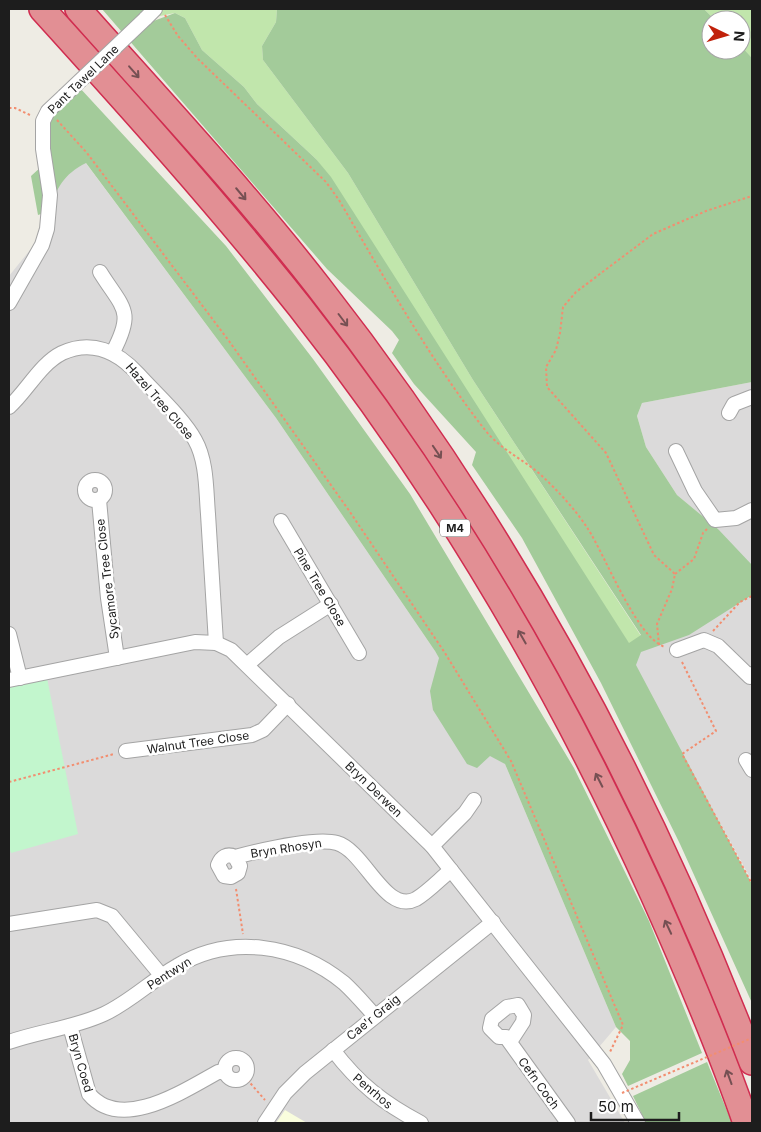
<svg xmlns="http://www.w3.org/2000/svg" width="761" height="1132" viewBox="0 0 761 1132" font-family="Inter,sans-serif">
  <rect width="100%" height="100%" fill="#eeece4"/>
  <g fill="#dbdada">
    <path d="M 85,162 L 276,418 L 435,651 L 505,764 L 616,1027 L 588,1060 L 625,1123 L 9,1123 L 9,276 L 47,229 L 50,211 L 61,172 Z"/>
    <path d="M 752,382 L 752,584 L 718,529 L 677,495 L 646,447 L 637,416 L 642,403 Z"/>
    <path d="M 752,591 L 752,881 L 681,752 L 616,651 L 645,632 Z"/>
  </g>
  <path fill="#f9fddd" d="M 285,1110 L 307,1123 L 276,1123 Z"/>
  <g fill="#c1e6ac">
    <path d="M 155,9 L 277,9 L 276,22 L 262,46 L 263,60 L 348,173 L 473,380 L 641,636 L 629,644 L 316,159 L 257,104 L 244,87 L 202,50 L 185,18 L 175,13 L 145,19 Z"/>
    <path d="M 704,9 L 752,9 L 752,58 L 741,46 L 741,20 L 715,20 Z"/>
  </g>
  <g fill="#a3cb9a">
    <path d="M 102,9 L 155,9 L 140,26 L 175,13 L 185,18 L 202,50 L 244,87 L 257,104 L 316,159 L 331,177 L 629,643 L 641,635 L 473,380 L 348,173 L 263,60 L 262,46 L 276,22 L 277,9 L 704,9 L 715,20 L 711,20 L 711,50 L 741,50 L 741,46 L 752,58 L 752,382 L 642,403 L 637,416 L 646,447 L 677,495 L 718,529 L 752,565 L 752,595 L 689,635 L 641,652 L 636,665 L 752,884 L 752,1003 L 680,844 L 601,683 L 522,538 L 472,465 L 476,452 L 414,384 L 392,353 L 399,340 L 392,331 L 327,269 Z"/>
    <path d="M 79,87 L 226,246 L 313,359 L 410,494 L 574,768 L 649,921 L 702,1053 L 628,1086 L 622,1074 L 630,1060 L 630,1041 L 616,1027 L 505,764 L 490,756 L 477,768 L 467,764 L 433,710 L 430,691 L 439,658 L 435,651 L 276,418 L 86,163 C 64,174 56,188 50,211 L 38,215 L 31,176 L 42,166 L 54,107 Z"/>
    <path d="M 707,1062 L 732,1123 L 646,1123 L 633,1096 Z"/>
  </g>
  <path fill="#c2f6cd" d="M 47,678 L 78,834 L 11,853 L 9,847 L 9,687 Z"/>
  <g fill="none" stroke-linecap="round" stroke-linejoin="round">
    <defs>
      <g id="minor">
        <path d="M 145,19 L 155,9"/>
        <path d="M 100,272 C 123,309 135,310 113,352"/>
        <path d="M 9,303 L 42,245 L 47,229 L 50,195 L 43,149 L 43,121 L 48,111 L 64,96"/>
        <path d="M 9,407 C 27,391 40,364 62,353 C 92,339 118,352 138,374 C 156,394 183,418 195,440 C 207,461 206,491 208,514 C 211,557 213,600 216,643"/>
        <path d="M 729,413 L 734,404 L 752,397"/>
        <path d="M 676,451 L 695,491 L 715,520 L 736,518 L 752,510"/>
        <circle cx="95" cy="490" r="10"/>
        <path d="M 99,500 L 108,598 L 117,658"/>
        <path d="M 281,521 L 359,653"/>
        <path d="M 9,634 L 20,678"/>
        <path d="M 677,650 L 704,640 L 718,646 L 750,677 L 752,674"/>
        <path d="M 248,664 L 279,637 L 331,604"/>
        <path d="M 9,680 L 195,642 L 216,643 L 231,650 L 432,846 L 604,1064 L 638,1123"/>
        <path d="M 126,751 L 252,735 L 263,730 L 288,704"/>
        <path d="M 746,760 L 752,770"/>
        <path d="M 432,846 L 465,813 L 474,800"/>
        <path d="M 235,857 L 240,866 L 238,873 L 231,877 L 224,876 L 218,865 C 221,857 227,853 235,857 C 258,851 316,837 337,843 C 365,851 385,915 416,899 C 428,892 440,879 451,870"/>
        <path d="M 9,924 L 97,910 L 112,916 L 161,975"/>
        <path d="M 70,1026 L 89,1094 C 121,1132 182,1092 218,1072 L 225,1072"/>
        <path d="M 9,1042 C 40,1031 74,1028 104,1014 C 130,1002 152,980 177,966 C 231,934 296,944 344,983 C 355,993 365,1005 375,1016"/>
        <path d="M 510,1042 L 523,1022 L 524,1015 L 518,1005 L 507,1007 L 492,1019 L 490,1028 L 499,1037 L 506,1037 L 568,1123"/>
        <path d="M 333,1050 C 359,1084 383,1103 421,1123"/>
        <circle cx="236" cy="1069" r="11"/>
        <path d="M 265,1123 L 285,1093 L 305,1073 L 493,922"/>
      </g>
      <g id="motorway">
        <path d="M 42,9 C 130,106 218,204 300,307 C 442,487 559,686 653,894 C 687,970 719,1045 746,1123"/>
        <path d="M 78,9 C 159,100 243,190 318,286 C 502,521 646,784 752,1062"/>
      </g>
    </defs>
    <use href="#minor" stroke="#a4a4a4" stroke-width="16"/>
    <use href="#motorway" stroke="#d02d50" stroke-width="28"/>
    <g stroke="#f28e70" stroke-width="2" stroke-dasharray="2.5 2.5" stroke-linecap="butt">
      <path d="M 165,15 L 178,36 L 198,59 L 326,182 L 339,200 C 385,279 429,358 485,430 C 501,450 523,459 541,475 C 557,490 576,510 588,529 C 605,555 637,639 665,647"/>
      <path d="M 9,108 L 15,108 L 32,116"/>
      <path d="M 57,120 L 87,153 L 229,341 L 350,512 L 445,653 L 511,761 L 623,1025 L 610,1052"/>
      <path d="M 675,574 L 694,559 L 703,533 L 707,529"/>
      <path d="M 713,631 L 740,602 L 752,596"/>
      <path d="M 659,645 L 657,624 L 672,589 L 675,574 L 654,555 L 606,453 L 547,387 L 546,367 L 556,350 L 560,333 L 563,307 L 576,292 L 653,234 L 706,211 L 752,196"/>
      <path d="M 682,662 L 716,731 L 682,754 L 752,884"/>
      <path d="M 9,782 L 114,754"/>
      <path d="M 236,889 L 243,934"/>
      <path d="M 244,1076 L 265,1100"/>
    </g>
    <use href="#minor" stroke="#fff" stroke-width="14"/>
    <use href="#motorway" stroke="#e28f94" stroke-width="25"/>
    <defs>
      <path id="minor-bridge" d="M 64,96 L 145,19"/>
    </defs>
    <use href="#minor-bridge" stroke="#a4a4a4" stroke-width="16" stroke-linecap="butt"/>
    <path stroke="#f28e70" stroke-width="2" stroke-dasharray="2.5 2.5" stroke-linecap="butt" d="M 622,1093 L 752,1038"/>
    <use href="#minor-bridge" stroke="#fff" stroke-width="14"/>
  </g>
  <defs><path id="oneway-shaft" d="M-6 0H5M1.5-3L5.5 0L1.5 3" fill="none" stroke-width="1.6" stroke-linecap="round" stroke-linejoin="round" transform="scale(1.25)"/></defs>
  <g stroke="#765053">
    <use href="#oneway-shaft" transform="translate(134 72) rotate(49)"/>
    <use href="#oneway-shaft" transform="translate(241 194) rotate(50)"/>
    <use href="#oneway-shaft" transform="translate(343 320) rotate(53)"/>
    <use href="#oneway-shaft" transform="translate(437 452) rotate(56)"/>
    <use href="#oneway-shaft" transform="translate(522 637) rotate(-120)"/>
    <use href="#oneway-shaft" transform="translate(599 780) rotate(-117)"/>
    <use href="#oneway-shaft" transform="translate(668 927) rotate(-115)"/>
    <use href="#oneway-shaft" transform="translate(729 1077) rotate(-110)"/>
  </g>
  <g text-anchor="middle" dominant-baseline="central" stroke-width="5" stroke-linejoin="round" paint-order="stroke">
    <rect fill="#fff" stroke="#616161" stroke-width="1" x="440" y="519.5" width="30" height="17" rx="4"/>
    <g font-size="11" font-weight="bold" fill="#1d1d1d">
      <text x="455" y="528">M4</text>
    </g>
    <g font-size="12" fill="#1d1d1d" stroke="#fff">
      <text transform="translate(83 79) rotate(-44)">Pant Tawel Lane</text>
      <text transform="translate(160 401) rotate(49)">Hazel Tree Close</text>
      <text transform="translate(107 579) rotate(-97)">Sycamore Tree Close</text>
      <text transform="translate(320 587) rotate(59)">Pine Tree Close</text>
      <text transform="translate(198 742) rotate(-8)">Walnut Tree Close</text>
      <text transform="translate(374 789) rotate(44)">Bryn Derwen</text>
      <text transform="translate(286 848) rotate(-9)">Bryn Rhosyn</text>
      <text transform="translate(169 973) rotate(-32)">Pentwyn</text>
      <text transform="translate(373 1017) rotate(-39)">Cae'r Graig</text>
      <text transform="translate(81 1063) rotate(74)">Bryn Coed</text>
      <text transform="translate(539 1083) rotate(54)">Cefn Coch</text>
      <text transform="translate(373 1091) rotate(40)">Penrhos</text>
    </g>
  </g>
  <rect width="761" height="1132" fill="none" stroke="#1d1d1d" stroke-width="20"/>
  <g transform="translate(726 35) rotate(95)"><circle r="24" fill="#ffffff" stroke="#a5a5a5"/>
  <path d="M0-4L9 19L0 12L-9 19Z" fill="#c1210a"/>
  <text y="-8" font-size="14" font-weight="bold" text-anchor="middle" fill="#1d1d1d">N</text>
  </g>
  <path d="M591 1112v8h88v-8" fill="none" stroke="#1d1d1d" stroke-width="2.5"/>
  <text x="598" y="1112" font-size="15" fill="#1d1d1d" stroke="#ffffff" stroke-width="4" paint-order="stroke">50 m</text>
</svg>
